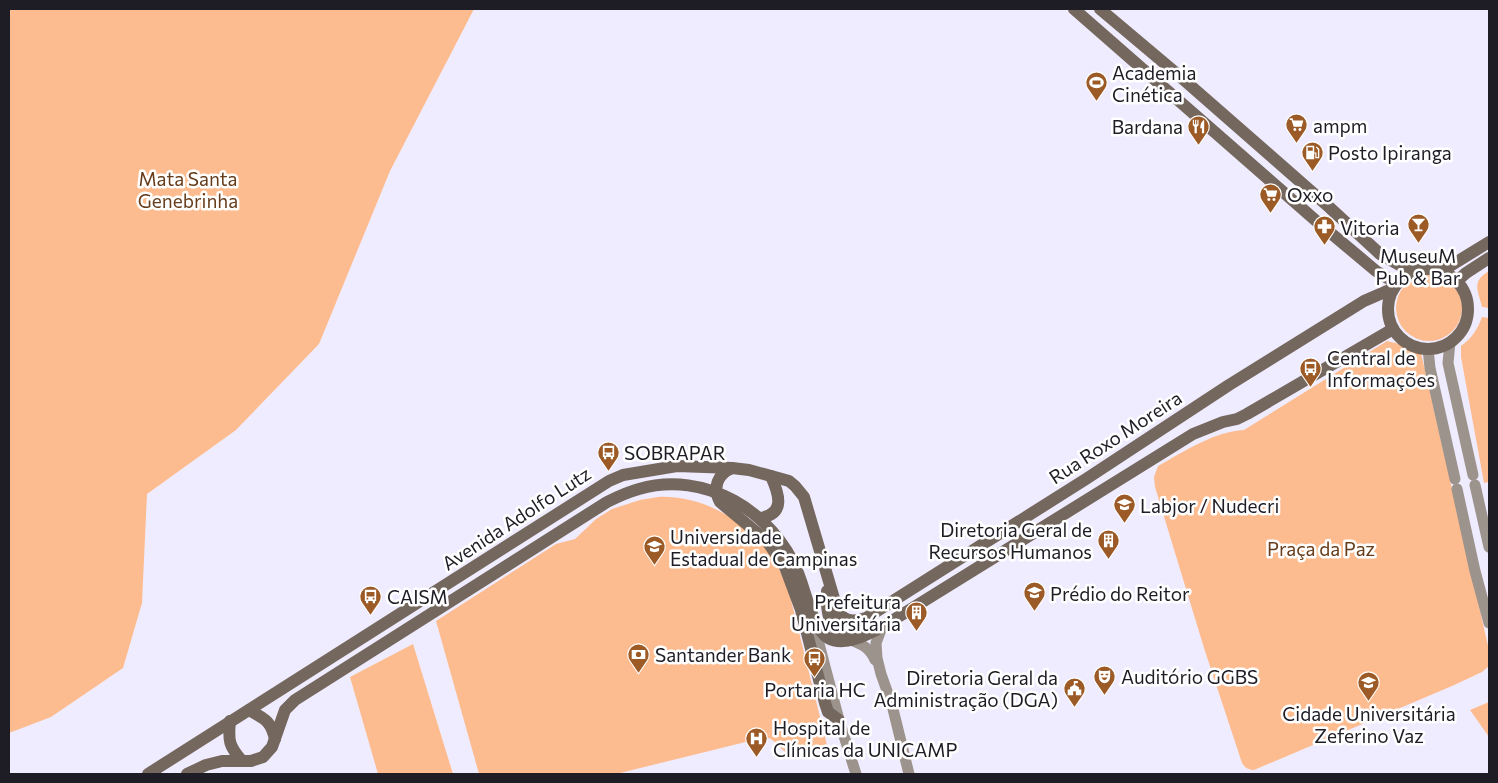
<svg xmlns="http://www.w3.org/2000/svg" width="1498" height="783" viewBox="0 0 1498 783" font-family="Commissioner,sans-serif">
  <rect width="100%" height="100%" fill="#f0ecff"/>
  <g fill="#fdbc8f">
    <path d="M 9,9 L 474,9 L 390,171 L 319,344 L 236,430 L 147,494 L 142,603 L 123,668 L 51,717 L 9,733 Z"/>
    <path d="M 1489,271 L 1489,308 L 1482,307 C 1478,289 1471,282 1489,271 Z"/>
    <circle cx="1429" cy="308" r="33"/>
    <path d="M 1482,317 L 1489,318 L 1489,482 L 1484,483 L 1461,357 L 1461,346 C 1472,338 1477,330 1482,317 Z"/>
    <path d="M 1387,341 L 1404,345 L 1421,353 L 1489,650 L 1489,666 L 1482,672 L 1452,686 L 1254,770 C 1249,770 1245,768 1242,763 L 1204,648 L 1155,487 L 1154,477 L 1158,466 C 1185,451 1213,432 1244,430 Z"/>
    <path d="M 658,497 C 695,495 735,514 761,542 C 773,555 781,572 788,588 L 827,745 C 817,748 793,758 784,751 C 777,745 775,740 766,737 L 616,774 L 479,774 L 436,621 L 556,544 L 575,539 L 596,519 L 612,509 L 640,500 Z"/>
    <path d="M 413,644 L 453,774 L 378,774 L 350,677 Z"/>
    <path d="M 1489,702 L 1489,737 L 1470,710 Z"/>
  </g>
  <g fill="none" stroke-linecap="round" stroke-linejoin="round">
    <g stroke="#9c938c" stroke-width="11">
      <path d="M 1450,342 L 1448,363 L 1473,475"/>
      <path d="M 1428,349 L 1430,368 L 1455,479"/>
      <path d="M 1475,485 L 1489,547"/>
      <path d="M 1457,489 L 1475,571 L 1489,623"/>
      <path d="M 813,621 L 839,720 L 856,774"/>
      <path d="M 882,627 L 876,643 L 877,658 L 881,674 L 892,705 L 909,774"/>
      <path d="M 851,640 C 863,645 870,648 875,660"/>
    </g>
    <g stroke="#74675e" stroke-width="12">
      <path d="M 1074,9 L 1314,219 L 1376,271 L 1397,284"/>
      <path d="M 1100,9 L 1176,73 L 1329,207 L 1380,254 L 1412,272"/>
      <circle cx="1428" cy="309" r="40"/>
      <path d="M 1442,271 L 1489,242"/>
      <path d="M 1457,281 L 1466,273 L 1489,258"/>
      <path d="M 732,468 C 718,474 712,487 720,502 L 767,541 L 785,567 L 801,610 L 825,703 L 828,712 L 839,720"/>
      <path d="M 760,518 C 786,514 779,494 771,476"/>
      <path d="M 827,591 C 826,614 828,629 851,640"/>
      <path d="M 249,710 C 265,719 271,721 275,739"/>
      <path d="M 230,721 C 228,741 229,746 242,761"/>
      <path d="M 148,774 L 609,481 L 623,475 L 677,466 L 732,468 L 749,470 L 789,481 L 795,486 L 804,497 L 838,612 C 846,622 854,622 866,618 L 1086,479 L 1229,385 L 1364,301 L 1394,288"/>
      <path d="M 187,774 L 206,765 L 222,761 L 251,761 L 263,757 L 272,747 L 285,710 L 295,700 L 607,502 C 617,497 628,492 639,489 C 705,470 773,511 798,573 C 805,589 813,630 828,638 C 844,647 867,635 882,627 L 1193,434 L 1223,422 L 1237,419 L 1247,414 L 1393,329"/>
    </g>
  </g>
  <defs>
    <symbol id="stadium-pin" viewBox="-11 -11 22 30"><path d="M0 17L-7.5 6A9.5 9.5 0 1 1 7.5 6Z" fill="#9b5a26" stroke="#fff"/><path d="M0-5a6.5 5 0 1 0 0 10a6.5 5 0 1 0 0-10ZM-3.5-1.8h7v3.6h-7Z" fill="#fff"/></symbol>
    <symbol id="supermarket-pin" viewBox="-11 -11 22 30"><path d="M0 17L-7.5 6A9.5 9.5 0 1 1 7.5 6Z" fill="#9b5a26" stroke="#fff"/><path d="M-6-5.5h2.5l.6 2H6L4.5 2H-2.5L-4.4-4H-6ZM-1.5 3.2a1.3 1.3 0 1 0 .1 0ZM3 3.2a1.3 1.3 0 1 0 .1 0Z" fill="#fff"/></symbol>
    <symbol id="restaurant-pin" viewBox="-11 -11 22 30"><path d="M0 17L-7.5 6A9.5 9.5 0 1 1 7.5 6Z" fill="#9b5a26" stroke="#fff"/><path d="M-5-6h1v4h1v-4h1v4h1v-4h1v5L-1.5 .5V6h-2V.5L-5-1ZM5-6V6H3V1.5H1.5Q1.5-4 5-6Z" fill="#fff"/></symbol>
    <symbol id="fuel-pin" viewBox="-11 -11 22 30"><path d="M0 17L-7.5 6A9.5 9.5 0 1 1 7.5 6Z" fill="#9b5a26" stroke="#fff"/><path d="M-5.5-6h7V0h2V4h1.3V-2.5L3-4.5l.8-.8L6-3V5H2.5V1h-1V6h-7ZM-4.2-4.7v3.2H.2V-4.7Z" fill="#fff"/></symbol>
    <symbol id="bar-pin" viewBox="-11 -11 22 30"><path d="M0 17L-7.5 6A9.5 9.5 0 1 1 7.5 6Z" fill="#9b5a26" stroke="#fff"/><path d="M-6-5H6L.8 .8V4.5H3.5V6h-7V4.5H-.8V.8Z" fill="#fff"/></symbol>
    <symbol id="pharmacy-pin" viewBox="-11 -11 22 30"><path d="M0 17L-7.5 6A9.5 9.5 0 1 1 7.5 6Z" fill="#9b5a26" stroke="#fff"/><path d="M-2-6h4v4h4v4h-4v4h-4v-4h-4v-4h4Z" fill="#fff"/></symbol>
    <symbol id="bus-pin" viewBox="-11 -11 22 30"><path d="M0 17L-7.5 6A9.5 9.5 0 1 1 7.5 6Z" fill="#9b5a26" stroke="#fff"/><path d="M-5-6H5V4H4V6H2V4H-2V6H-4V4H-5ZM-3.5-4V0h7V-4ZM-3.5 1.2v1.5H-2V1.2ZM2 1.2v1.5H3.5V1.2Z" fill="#fff"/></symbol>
    <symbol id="university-pin" viewBox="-11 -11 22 30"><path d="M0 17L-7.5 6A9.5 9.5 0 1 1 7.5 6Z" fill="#9b5a26" stroke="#fff"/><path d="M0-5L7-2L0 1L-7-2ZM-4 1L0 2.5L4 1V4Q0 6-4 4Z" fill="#fff"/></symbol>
    <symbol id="building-pin" viewBox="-11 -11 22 30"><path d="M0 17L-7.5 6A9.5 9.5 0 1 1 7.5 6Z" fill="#9b5a26" stroke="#fff"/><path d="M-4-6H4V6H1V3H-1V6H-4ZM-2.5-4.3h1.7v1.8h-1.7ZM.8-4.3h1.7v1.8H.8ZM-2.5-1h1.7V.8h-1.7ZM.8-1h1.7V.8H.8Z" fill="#fff"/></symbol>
    <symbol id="bank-pin" viewBox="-11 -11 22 30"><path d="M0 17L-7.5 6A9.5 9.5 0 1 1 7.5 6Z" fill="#9b5a26" stroke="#fff"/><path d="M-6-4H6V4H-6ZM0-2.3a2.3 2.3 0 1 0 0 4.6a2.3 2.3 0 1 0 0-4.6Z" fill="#fff"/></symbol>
    <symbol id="theatre-pin" viewBox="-11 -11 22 30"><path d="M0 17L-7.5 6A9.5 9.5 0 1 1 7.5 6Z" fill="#9b5a26" stroke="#fff"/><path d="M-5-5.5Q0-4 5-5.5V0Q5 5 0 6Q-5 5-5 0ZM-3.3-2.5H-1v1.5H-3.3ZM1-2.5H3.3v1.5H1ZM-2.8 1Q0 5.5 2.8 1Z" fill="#fff"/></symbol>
    <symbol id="school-pin" viewBox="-11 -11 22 30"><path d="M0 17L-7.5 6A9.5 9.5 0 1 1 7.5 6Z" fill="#9b5a26" stroke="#fff"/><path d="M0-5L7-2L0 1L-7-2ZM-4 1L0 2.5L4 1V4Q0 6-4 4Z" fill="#fff"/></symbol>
    <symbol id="civic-pin" viewBox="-11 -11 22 30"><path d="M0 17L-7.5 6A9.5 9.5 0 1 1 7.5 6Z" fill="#9b5a26" stroke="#fff"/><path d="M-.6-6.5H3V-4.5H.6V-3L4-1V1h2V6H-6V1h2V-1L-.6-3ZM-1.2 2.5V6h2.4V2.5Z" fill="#fff"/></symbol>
    <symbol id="hospital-pin" viewBox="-11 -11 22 30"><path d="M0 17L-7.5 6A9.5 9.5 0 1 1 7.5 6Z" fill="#9b5a26" stroke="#fff"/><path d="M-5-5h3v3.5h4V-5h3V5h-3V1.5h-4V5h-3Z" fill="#fff"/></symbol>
  </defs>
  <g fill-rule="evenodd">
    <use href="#stadium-pin" x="1084" y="70" width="25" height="34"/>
    <use href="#supermarket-pin" x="1284" y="112" width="25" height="34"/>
    <use href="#restaurant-pin" x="1186" y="114" width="25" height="34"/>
    <use href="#fuel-pin" x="1300" y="140" width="25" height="34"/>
    <use href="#supermarket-pin" x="1258" y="182" width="25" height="34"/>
    <use href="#bar-pin" x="1406" y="212" width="25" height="34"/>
    <use href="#pharmacy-pin" x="1312" y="214" width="25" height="34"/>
    <use href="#bus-pin" x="1298" y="356" width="25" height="34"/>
    <use href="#bus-pin" x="596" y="440" width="25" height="34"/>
    <use href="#university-pin" x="1112" y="492" width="25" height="34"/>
    <use href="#building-pin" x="1096" y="528" width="25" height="34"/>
    <use href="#university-pin" x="642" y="534" width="25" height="34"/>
    <use href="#university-pin" x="1022" y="580" width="25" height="34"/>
    <use href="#bus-pin" x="358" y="584" width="25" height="34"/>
    <use href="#building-pin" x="904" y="600" width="25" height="34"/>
    <use href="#bank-pin" x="626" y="642" width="25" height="34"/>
    <use href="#bus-pin" x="802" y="646" width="25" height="34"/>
    <use href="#theatre-pin" x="1092" y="664" width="25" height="34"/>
    <use href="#school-pin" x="1356" y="670" width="25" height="34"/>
    <use href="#civic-pin" x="1062" y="676" width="25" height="34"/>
    <use href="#hospital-pin" x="744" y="726" width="25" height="34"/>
  </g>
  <g text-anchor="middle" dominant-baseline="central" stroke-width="5" stroke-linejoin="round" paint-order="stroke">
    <g font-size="19" fill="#1e1c24" stroke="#fff" text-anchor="start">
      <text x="1112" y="72">Academia<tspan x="1112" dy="22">Cinética</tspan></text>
      <text x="1313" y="125">ampm</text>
      <text x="1183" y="126" text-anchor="end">Bardana</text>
      <text x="1328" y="152">Posto Ipiranga</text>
      <text x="1287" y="194">Oxxo</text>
      <text x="1340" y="227">Vitoria</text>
      <text x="1418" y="255" text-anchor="middle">MuseuM<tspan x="1418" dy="22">Pub &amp; Bar</tspan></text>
      <text x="1327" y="357">Central de<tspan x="1327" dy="22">Informações</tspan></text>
      <text x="624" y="452">SOBRAPAR</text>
      <text x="1140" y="505">Labjor / Nudecri</text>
      <text x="1092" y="529" text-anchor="end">Diretoria Geral de<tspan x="1092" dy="22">Recursos Humanos</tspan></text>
      <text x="670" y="536">Universidade<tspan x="670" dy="22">Estadual de Campinas</tspan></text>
      <text x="1050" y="593">Prédio do Reitor</text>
      <text x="387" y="596">CAISM</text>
      <text x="901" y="601" text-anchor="end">Prefeitura<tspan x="901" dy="22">Universitária</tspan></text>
      <text x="655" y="654">Santander Bank</text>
      <text x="1121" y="676">Auditório GGBS</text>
      <text x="1058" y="677" text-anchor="end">Diretoria Geral da<tspan x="1058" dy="22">Administração (DGA)</tspan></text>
      <text x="815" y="689" text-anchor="middle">Portaria HC</text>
      <text x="1369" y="713" text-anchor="middle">Cidade Universitária<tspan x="1369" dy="22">Zeferino Vaz</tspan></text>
      <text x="773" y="727">Hospital de<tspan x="773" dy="22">Clínicas da UNICAMP</tspan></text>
    </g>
    <g font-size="19" fill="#663c1a" stroke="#fff">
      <text x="188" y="178">Mata Santa<tspan x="188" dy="22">Genebrinha</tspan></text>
      <text x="1321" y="548">Praça da Paz</text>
    </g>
    <g font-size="19" fill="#1e1c24" stroke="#fff">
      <text transform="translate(1115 437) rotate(-33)">Rua Roxo Moreira</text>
      <text transform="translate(516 518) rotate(-33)">Avenida Adolfo Lutz</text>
    </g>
  </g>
  <rect width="1498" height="783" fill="none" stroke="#1e1c24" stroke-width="20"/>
</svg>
